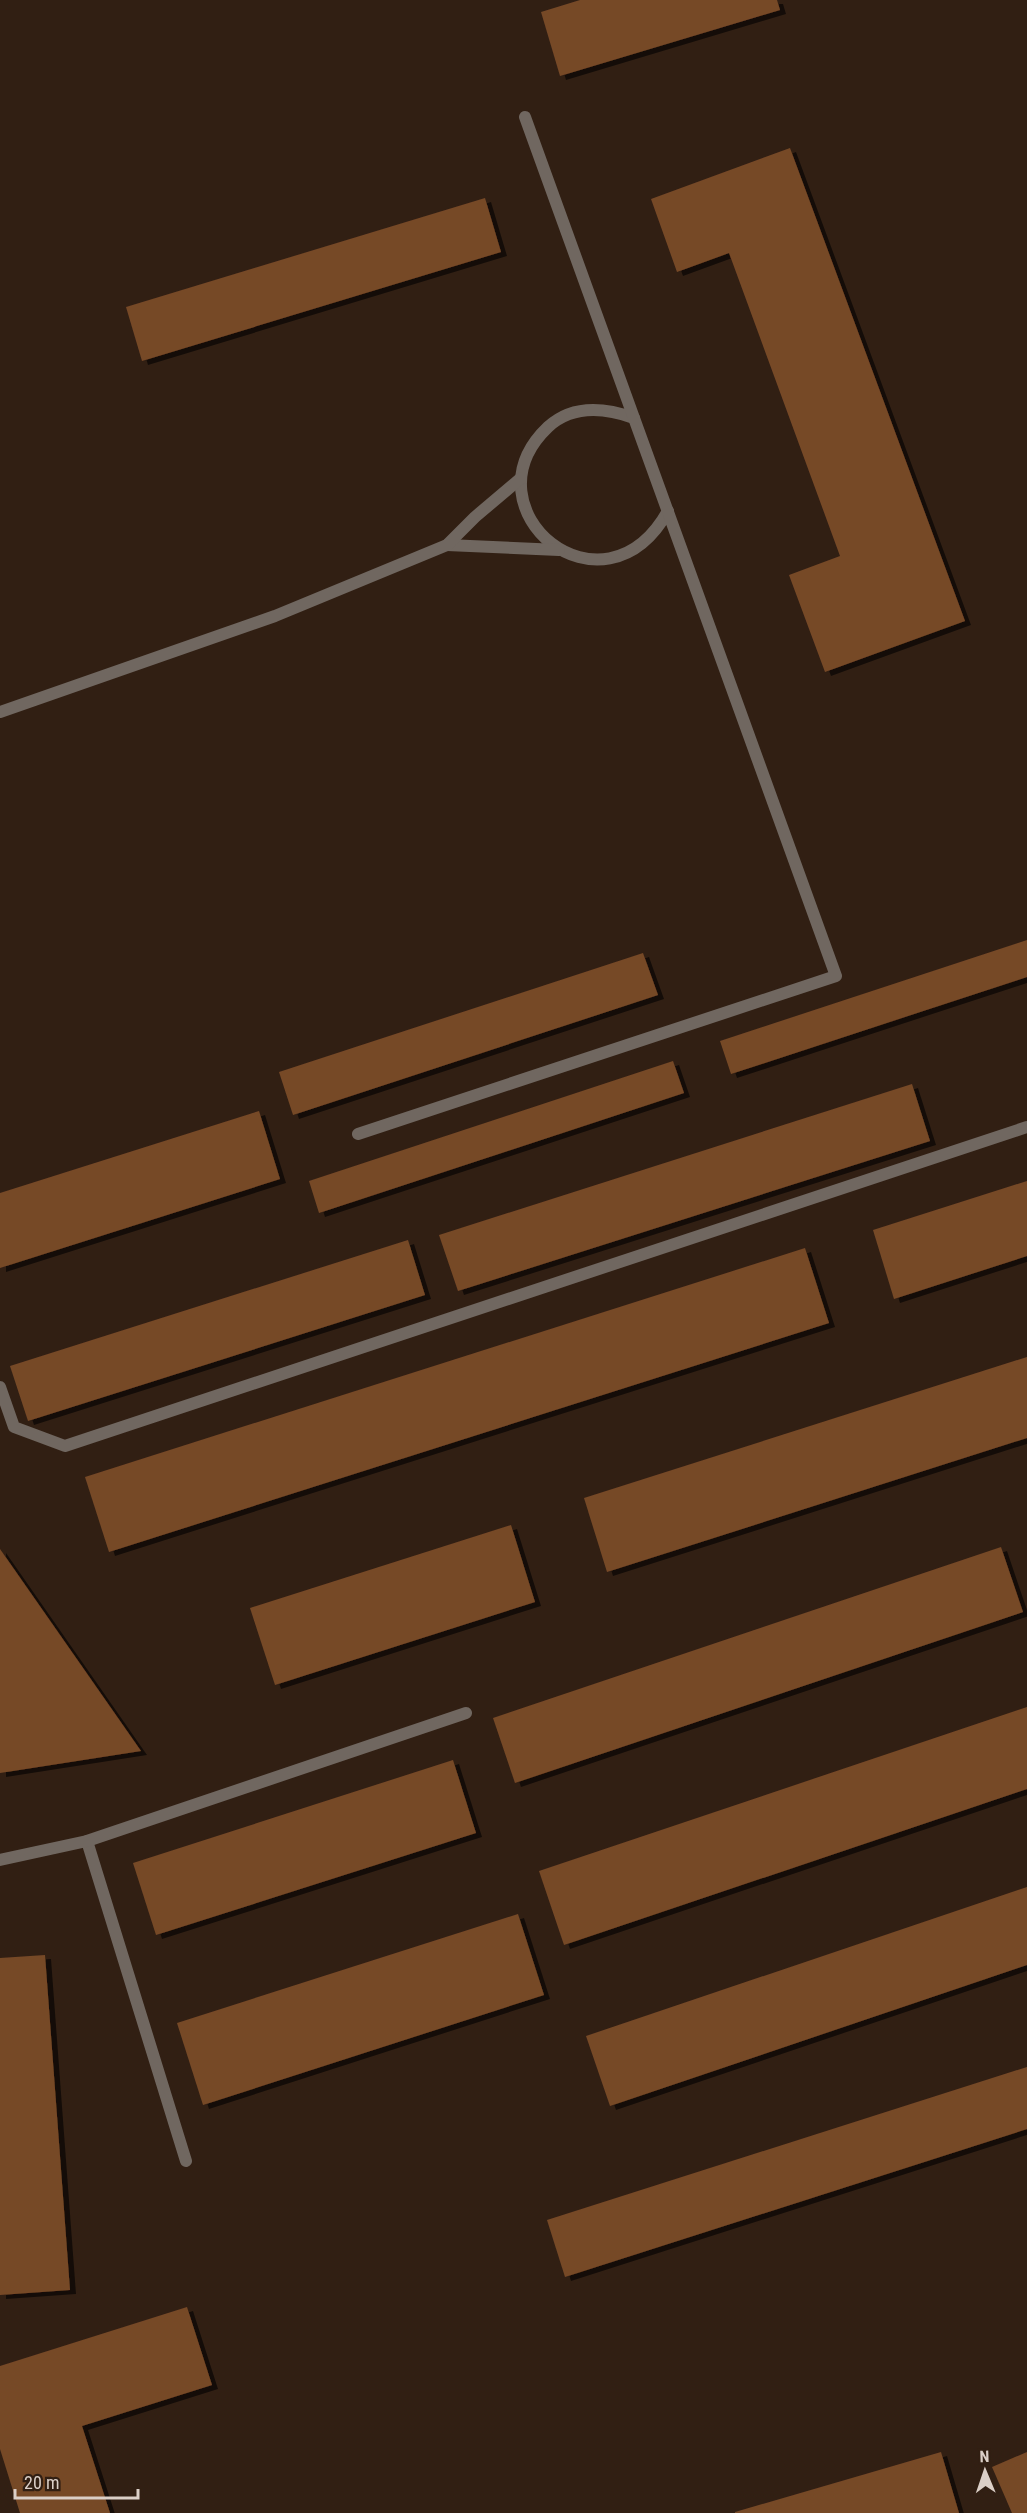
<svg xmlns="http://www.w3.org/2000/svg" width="1027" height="2513" viewBox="0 0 1027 2513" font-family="'Roboto Condensed',sans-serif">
  <defs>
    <filter id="shadow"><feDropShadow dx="6" dy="4" stdDeviation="0" flood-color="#0009"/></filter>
  </defs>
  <rect width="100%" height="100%" fill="#311f13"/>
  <g fill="#764827" filter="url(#shadow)">
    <path d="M 580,0 L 777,0 L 780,10 L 560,76 L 541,12 Z"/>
    <path d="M 790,148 L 965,621 L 825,672 L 789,575 L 840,556 L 729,253 L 677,272 L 651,199 Z"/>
    <path d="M 485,198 L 501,252 L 142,361 L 126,307 Z"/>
    <path d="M 1027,940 L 1027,977 L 731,1074 L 720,1041 Z"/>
    <path d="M 643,953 L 658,995 L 293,1115 L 279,1072 Z"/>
    <path d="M 673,1061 L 684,1093 L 319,1213 L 309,1181 Z"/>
    <path d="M 912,1084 L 930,1141 L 458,1291 L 439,1235 Z"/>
    <path d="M 259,1111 L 280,1179 L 0,1268 L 0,1193 Z"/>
    <path d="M 1027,1181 L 1027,1256 L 894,1299 L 873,1230 Z"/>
    <path d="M 408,1240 L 425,1295 L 28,1421 L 10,1366 Z"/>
    <path d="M 805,1248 L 829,1323 L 109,1552 L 85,1477 Z"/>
    <path d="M 1027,1357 L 1027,1438 L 607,1572 L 584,1498 Z"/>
    <path d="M 511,1525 L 535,1602 L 275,1685 L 250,1608 Z"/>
    <path d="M 1001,1547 L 1023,1612 L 515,1783 L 493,1718 Z"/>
    <path d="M 0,1549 L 141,1751 L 0,1773 Z"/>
    <path d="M 1027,1707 L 1027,1789 L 564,1945 L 539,1871 Z"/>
    <path d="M 453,1760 L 476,1833 L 156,1935 L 133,1863 Z"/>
    <path d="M 1027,1887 L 1027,1965 L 610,2106 L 586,2036 Z"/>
    <path d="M 518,1914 L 544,1995 L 203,2105 L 177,2023 Z"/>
    <path d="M 45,1955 L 70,2290 L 0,2295 L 0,1958 Z"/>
    <path d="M 1027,2067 L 1027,2129 L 565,2277 L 547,2220 Z"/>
    <path d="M 187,2307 L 212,2385 L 82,2426 L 110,2513 L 20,2513 L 0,2449 L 0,2366 Z"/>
    <path d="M 941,2452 L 959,2513 L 735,2513 L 735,2512 Z"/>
    <path d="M 1027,2452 L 1027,2513 L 1012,2513 L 992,2467 Z"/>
  </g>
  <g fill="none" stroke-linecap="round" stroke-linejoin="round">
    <g stroke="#706760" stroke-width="12">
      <path d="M 634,418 C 606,408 573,404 548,427 C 462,509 603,627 668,511"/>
      <path d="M 447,545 L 559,550"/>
      <path d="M 0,712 L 275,616 L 447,545 L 475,517 L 521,478"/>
      <path d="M 358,1134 L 836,976 L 525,117"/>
    </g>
    <g stroke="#706760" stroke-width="12">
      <path d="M 0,1387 L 14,1427 L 65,1446 L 1027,1127"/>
      <path d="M 87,1841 L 186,2161"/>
      <path d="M 0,1860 L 87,1841 L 466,1713"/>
    </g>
  </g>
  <g transform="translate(985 2471) rotate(358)" stroke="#311f13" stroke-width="4.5" paint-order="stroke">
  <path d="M0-4.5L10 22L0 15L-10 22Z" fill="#dbcfc7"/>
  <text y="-9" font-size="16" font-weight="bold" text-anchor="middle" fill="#dbcfc7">N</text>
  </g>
  <path d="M15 2489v9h123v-9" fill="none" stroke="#dbcfc7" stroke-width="3"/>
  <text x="24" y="2489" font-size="18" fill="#dbcfc7" stroke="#311f13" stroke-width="4.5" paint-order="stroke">20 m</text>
</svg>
